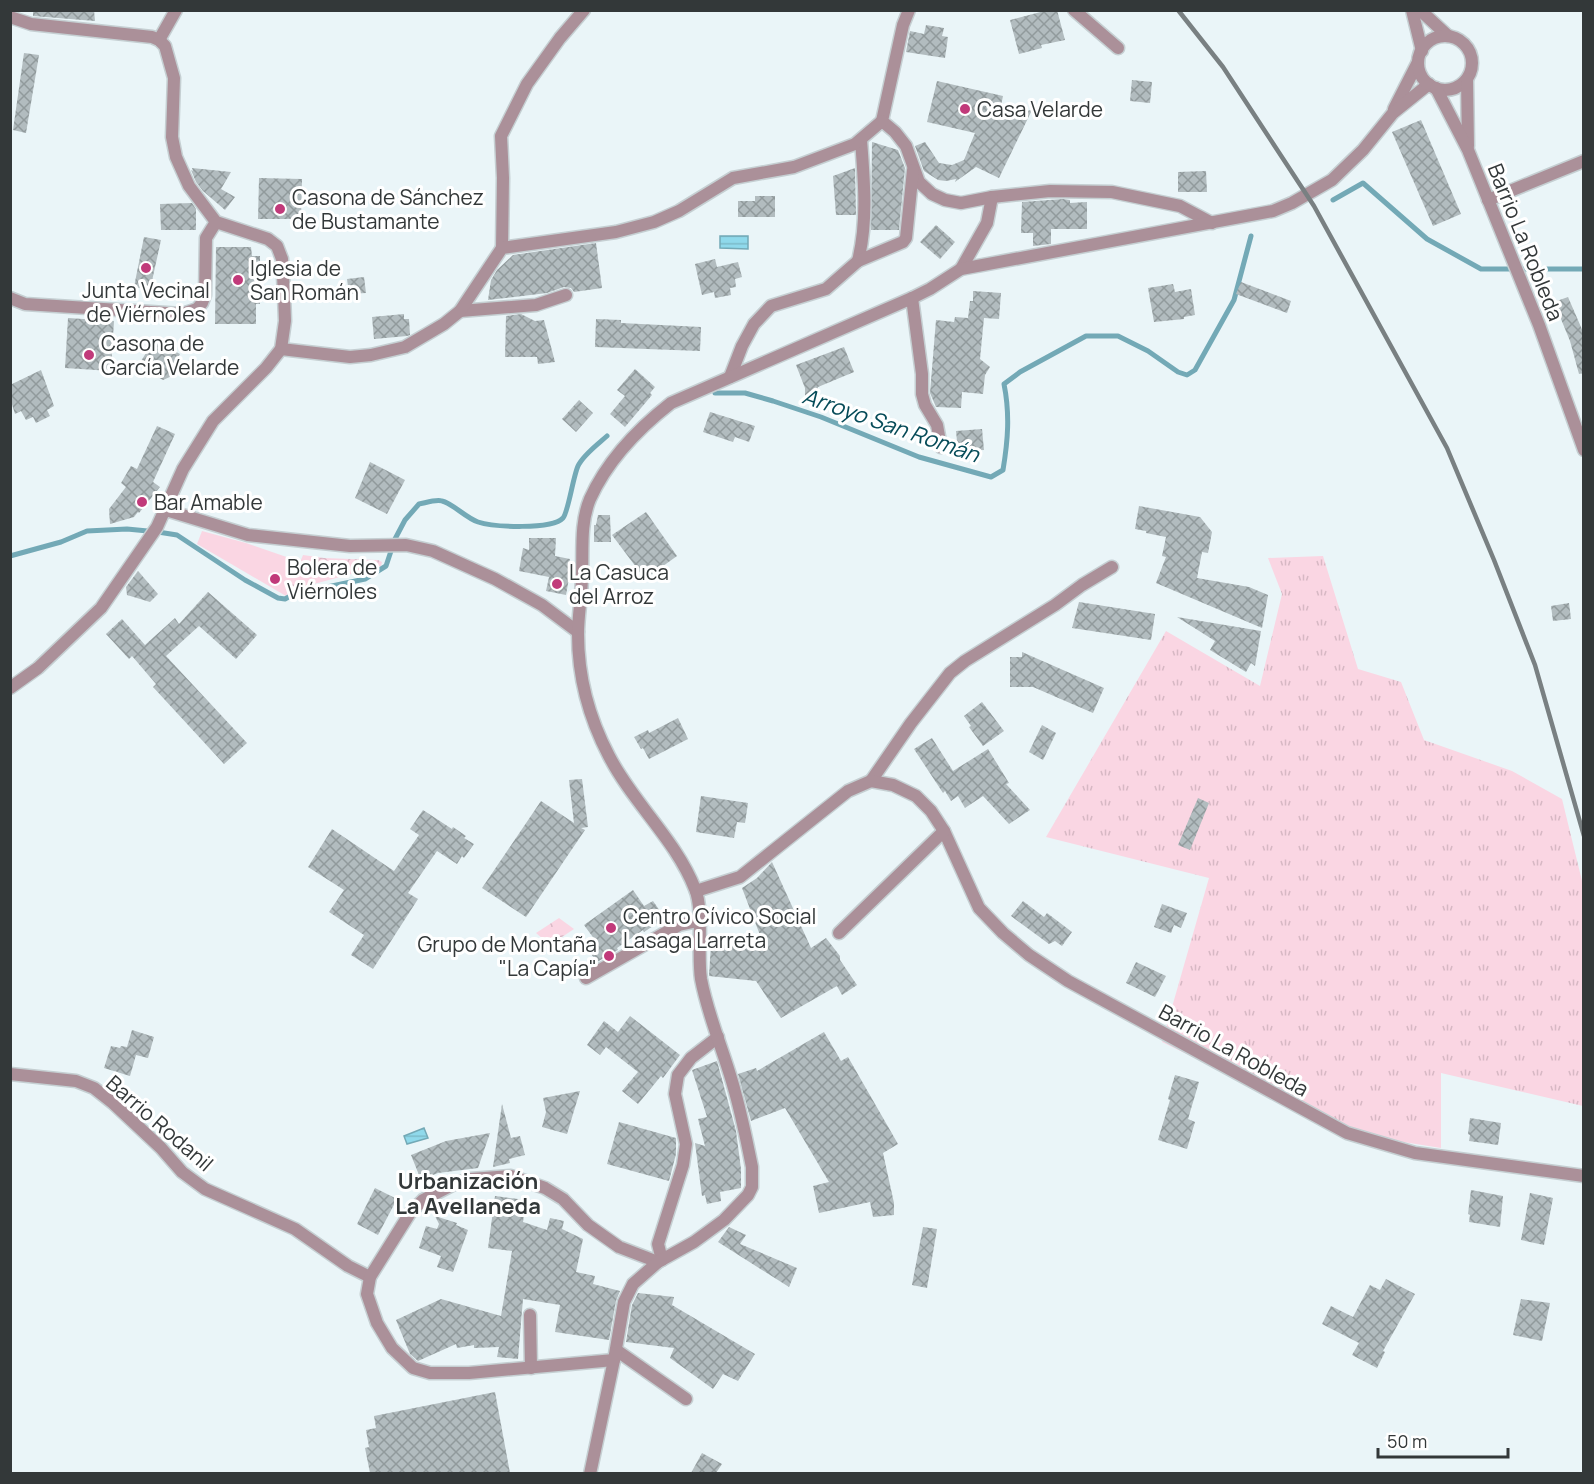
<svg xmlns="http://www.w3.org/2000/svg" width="1594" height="1484" viewBox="0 0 1594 1484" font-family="Manrope,sans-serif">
  <defs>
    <pattern id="grass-tufts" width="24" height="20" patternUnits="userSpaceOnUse" patternTransform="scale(1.5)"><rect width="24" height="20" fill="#fad6e3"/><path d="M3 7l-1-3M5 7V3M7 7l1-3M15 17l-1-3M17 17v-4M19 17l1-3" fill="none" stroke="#d7b8c4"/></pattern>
    <pattern id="park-crowns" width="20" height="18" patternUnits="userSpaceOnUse" patternTransform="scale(1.5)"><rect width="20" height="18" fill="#fad6e3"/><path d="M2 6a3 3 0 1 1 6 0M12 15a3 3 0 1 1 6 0" fill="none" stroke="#d7b8c4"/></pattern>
    <pattern id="water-rules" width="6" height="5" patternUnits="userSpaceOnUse" patternTransform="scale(1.5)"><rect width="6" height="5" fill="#8fd9eb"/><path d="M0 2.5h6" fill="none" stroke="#7cbbca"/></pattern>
    <pattern id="building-cross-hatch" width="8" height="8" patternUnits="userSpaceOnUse" patternTransform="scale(1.5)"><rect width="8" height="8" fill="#b2bcbf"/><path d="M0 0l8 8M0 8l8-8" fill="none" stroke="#919a9c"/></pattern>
  </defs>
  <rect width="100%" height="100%" fill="#eaf5f8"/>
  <path fill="url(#grass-tufts)" d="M 1323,556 L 1358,669 L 1401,682 L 1424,740 L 1512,771 L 1562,799 L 1583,885 L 1583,1106 L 1441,1073 L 1441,1148 L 1347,1133 L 1162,1042 L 1209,878 L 1046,837 L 1166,631 L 1260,686 L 1282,594 L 1268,558 Z"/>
  <g fill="url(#park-crowns)">
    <path d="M 303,555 L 324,558 L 378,560 L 382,562 L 381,566 L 299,588 L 286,596 Z"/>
    <path d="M 559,918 L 574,929 L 550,945 L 536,933 Z"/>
  </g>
  <path fill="#fad6e3" d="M 202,531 L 246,543 L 301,562 L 286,596 L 197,544 Z"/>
  <g fill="url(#water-rules)" stroke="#73a9b6" stroke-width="1.5">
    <path d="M 720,236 L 748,236 L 748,249 L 720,248 Z"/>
    <path d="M 424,1128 L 428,1138 L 407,1144 L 404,1136 Z"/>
  </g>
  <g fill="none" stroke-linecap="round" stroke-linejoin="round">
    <g stroke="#73a9b6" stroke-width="5">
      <path d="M 1333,200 L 1363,183 L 1427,239 L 1481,269 L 1584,269"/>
      <path d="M 715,393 L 745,393 L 773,401 L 821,417 L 919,457 L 991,477 L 1003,470 C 1008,440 1010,414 1004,384 L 1020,372 L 1086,336 L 1118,336 L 1148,351 L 1178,372 L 1187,375 L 1195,370 L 1234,300 L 1251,236"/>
      <path d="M 10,556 L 61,542 L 87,531 L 127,529 L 158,532 L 177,535 L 245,580 L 278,598 L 285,599 L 294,594 L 365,579 L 386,566 L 395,539 L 405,520 L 419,504 C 425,503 436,499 442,501 C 452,503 466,518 478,522 C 493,527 552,530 563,518 C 568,513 573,477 578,466 C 583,455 598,444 607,436"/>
    </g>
  </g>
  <g fill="url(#building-cross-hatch)">
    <path d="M 33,10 L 94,10 L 95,21 L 33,16 Z"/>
    <path d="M 1048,10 L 1057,10 L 1065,40 L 1041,45 L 1042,48 L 1019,54 L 1010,20 Z"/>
    <path d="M 926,25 L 944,28 L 942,36 L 948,37 L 945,58 L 906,52 L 910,31 L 924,34 Z"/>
    <path d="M 24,53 L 39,55 L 26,133 L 13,130 Z"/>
    <path d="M 1132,80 L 1152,82 L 1150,103 L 1130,101 Z"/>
    <path d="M 937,81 L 1003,96 L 999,115 L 1032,110 L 999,178 L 976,167 L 955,182 L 956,179 L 946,181 L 938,180 L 924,171 L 915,146 L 925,142 L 939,163 L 952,165 L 964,160 L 975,133 L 927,122 Z"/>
    <path d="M 1421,120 L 1461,214 L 1433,226 L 1392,132 Z"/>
    <path d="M 872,142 L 898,150 L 905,168 L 899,230 L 871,230 Z"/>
    <path d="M 192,168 L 231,172 L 221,189 L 235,197 L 225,210 L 203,191 L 196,182 L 191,170 L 193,171 Z"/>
    <path d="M 855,168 L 856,215 L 836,215 L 833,176 Z"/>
    <path d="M 1206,171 L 1207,192 L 1178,192 L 1178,172 Z"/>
    <path d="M 259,178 L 302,179 L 301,219 L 258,219 Z"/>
    <path d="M 755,196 L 775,196 L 775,217 L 738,217 L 738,201 L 755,201 Z"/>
    <path d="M 1063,199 L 1070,200 L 1070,203 L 1087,202 L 1087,229 L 1051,229 L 1051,244 L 1033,246 L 1033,233 L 1021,233 L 1022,202 Z"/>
    <path d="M 192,203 L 196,209 L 196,230 L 161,230 L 160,204 Z"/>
    <path d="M 936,225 L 955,242 L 940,259 L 920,242 Z"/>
    <path d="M 144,237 L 161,240 L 150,290 L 134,287 Z"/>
    <path d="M 596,243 L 602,288 L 574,292 L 571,288 L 564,287 L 547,293 L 488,300 L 491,280 L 497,270 L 513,255 Z"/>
    <path d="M 216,247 L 251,247 L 252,256 L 260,256 L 260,304 L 256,304 L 256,324 L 215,324 Z"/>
    <path d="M 715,259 L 717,267 L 738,262 L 742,277 L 735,279 L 736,287 L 730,288 L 731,295 L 715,298 L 714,292 L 702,295 L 695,264 Z"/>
    <path d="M 364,277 L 366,293 L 349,294 L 347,279 Z"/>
    <path d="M 1241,282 L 1291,301 L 1287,313 L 1236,294 Z"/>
    <path d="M 1173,284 L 1175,292 L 1191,289 L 1195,315 L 1184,317 L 1184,319 L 1154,322 L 1148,288 Z"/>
    <path d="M 973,291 L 1001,293 L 999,319 L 984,318 L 980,359 L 990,367 L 985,375 L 983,394 L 962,392 L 961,408 L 936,407 L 930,393 L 936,320 L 954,322 L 955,317 L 968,318 L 970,301 L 973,301 Z"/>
    <path d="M 1568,297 L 1584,334 L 1584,373 L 1579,374 L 1570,341 L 1554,302 Z"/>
    <path d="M 404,314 L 404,319 L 409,319 L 410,335 L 407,336 L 374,339 L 372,317 Z"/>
    <path d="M 521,314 L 535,321 L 544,320 L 555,362 L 538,364 L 537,357 L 505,357 L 506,316 Z"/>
    <path d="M 68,318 L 114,321 L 111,371 L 65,368 Z"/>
    <path d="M 596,319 L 621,320 L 621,323 L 701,327 L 700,351 L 595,347 Z"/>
    <path d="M 154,340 L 180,354 L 171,371 L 172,376 L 163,380 L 138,366 Z"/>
    <path d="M 844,347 L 854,372 L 818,387 L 818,399 L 805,399 L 805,388 L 796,365 Z"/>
    <path d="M 635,369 L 655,387 L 650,393 L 652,395 L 625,427 L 610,414 L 625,396 L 617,390 Z"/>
    <path d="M 41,370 L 54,406 L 47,410 L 50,416 L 36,423 L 33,417 L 26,420 L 21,411 L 15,414 L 10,398 L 10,385 Z"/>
    <path d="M 579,400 L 593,413 L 576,432 L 562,419 Z"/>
    <path d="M 710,412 L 755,426 L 749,442 L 735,437 L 733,442 L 703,432 Z"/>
    <path d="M 157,426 L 175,434 L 153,482 L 160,487 L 139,513 L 138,512 L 134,517 L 110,524 L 109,509 L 126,487 L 121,483 L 131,466 L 137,469 Z"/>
    <path d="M 982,429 L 984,450 L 958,451 L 956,431 Z"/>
    <path d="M 370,462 L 405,480 L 387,514 L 355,498 Z"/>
    <path d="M 1139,506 L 1200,517 L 1212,532 L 1208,553 L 1202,552 L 1197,578 L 1249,587 L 1268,595 L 1262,628 L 1156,583 L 1166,557 L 1162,556 L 1166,537 L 1146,533 L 1146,531 L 1135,529 Z"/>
    <path d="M 646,512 L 677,556 L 645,579 L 612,535 Z"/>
    <path d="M 598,515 L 610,515 L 611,542 L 594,542 L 594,525 L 596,525 Z"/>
    <path d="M 529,538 L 556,538 L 555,556 L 570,559 L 569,566 L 571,567 L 566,595 L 546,591 L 549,577 L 519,571 L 523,548 L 529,550 Z"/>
    <path d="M 138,571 L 158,594 L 150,602 L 127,595 L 126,587 Z"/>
    <path d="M 208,592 L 257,635 L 236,659 L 199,626 L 166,656 L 247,743 L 224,764 L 153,687 L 156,684 L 132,656 L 129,659 L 106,634 L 122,619 L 145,645 L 175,618 L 179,624 Z"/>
    <path d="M 1079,602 L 1155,614 L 1151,640 L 1072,628 Z"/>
    <path d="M 1569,603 L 1571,619 L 1553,621 L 1551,606 Z"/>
    <path d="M 1177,617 L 1261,631 L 1255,666 L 1251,663 L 1246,672 L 1210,650 L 1215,641 Z"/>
    <path d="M 1022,652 L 1104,688 L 1093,713 L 1033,687 L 1010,687 L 1010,657 L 1022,657 Z"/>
    <path d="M 982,702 L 1004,731 L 983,746 L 969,727 L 971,726 L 964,716 Z"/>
    <path d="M 678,718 L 688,739 L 649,759 L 643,748 L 641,749 L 634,737 L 648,730 L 649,733 Z"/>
    <path d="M 1042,725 L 1056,733 L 1043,760 L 1029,752 Z"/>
    <path d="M 932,738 L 953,771 L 988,749 L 1009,783 L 1006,784 L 1030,810 L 1009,824 L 983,796 L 965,808 L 958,796 L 951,801 L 945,791 L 943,793 L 914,749 Z"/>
    <path d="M 582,779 L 588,827 L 581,828 L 585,830 L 526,917 L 482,888 L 541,801 L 574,823 L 569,780 Z"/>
    <path d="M 701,796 L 748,803 L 745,823 L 737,822 L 734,838 L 696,832 Z"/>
    <path d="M 1198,798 L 1209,803 L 1190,850 L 1178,845 Z"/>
    <path d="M 423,810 L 452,829 L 453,827 L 466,836 L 464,838 L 474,844 L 464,858 L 462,856 L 457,864 L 437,851 L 408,893 L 418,899 L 373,969 L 351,955 L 364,935 L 329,912 L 344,890 L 308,867 L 332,829 L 394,871 L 419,835 L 410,829 Z"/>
    <path d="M 772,862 L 811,948 L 826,938 L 840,956 L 840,960 L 857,985 L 842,995 L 837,986 L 781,1018 L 756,981 L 709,976 L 711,944 L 765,948 L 742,888 L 757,878 Z"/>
    <path d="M 633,890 L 644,906 L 653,901 L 665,918 L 644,932 L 643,930 L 617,948 L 618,950 L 597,962 L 586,947 L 595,940 L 584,925 Z"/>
    <path d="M 1023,901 L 1044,917 L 1047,913 L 1072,932 L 1062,946 L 1055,941 L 1049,944 L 1011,916 Z"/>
    <path d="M 1162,904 L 1187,913 L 1181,928 L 1174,925 L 1171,933 L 1154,927 Z"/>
    <path d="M 1136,962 L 1166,976 L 1155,997 L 1126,983 Z"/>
    <path d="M 630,1016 L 680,1055 L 663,1078 L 661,1076 L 638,1104 L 622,1091 L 638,1072 L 606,1047 L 600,1055 L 587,1045 L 604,1021 L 618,1032 Z"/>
    <path d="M 132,1030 L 154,1037 L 148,1058 L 136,1055 L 130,1076 L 104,1068 L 111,1046 L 120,1048 L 121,1046 L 127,1047 Z"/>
    <path d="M 824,1032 L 841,1061 L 848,1057 L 898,1144 L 883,1153 L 894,1203 L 894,1215 L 873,1217 L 870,1202 L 819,1213 L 813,1186 L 829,1182 L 785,1108 L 751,1121 L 738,1074 L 756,1068 L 757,1071 Z"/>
    <path d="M 717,1061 L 736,1131 L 741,1169 L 741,1188 L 720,1192 L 721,1201 L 707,1204 L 705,1195 L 702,1196 L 695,1143 L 705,1146 L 698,1119 L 707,1117 L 692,1070 Z"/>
    <path d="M 1175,1075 L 1199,1082 L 1188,1119 L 1195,1122 L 1187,1149 L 1158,1140 L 1170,1100 L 1168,1099 Z"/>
    <path d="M 580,1091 L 567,1134 L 542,1127 L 546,1112 L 543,1098 Z"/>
    <path d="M 502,1104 L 511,1138 L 520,1136 L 525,1155 L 509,1159 L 510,1163 L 493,1167 Z"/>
    <path d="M 1470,1118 L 1501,1123 L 1498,1145 L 1469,1141 L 1470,1135 L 1468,1134 Z"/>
    <path d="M 619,1122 L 676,1138 L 676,1154 L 669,1181 L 607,1164 Z"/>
    <path d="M 490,1133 L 478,1168 L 438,1173 L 421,1180 L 411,1155 L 446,1141 Z"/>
    <path d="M 375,1188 L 397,1199 L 378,1235 L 357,1224 Z"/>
    <path d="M 1471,1190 L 1503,1196 L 1500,1227 L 1469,1222 L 1470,1215 L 1468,1214 Z"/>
    <path d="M 1530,1193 L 1553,1198 L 1544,1245 L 1521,1240 Z"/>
    <path d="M 495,1196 L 526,1200 L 523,1222 L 547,1230 L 550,1218 L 564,1221 L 562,1229 L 583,1239 L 576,1272 L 595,1276 L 593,1284 L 620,1291 L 616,1301 L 609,1340 L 555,1332 L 560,1305 L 523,1299 L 518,1359 L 497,1357 L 499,1347 L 474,1348 L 474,1345 L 457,1348 L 456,1344 L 418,1361 L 410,1354 L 396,1320 L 441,1299 L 501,1316 L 512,1251 L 488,1248 Z"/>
    <path d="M 435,1216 L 457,1223 L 456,1225 L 468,1230 L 453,1272 L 437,1267 L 441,1256 L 419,1248 L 426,1226 L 437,1229 L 439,1224 Z"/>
    <path d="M 729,1227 L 746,1235 L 740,1244 L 797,1268 L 789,1287 L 718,1242 Z"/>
    <path d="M 923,1227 L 937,1229 L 927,1288 L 912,1285 Z"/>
    <path d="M 1386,1279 L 1415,1294 L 1383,1351 L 1385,1352 L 1377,1368 L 1352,1355 L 1359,1343 L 1322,1324 L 1331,1306 L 1353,1317 L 1370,1285 L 1380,1290 Z"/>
    <path d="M 638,1293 L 674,1297 L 672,1305 L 755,1354 L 738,1381 L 723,1374 L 713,1389 L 670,1358 L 674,1348 L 626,1342 L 632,1305 Z"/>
    <path d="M 1521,1299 L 1550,1303 L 1542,1341 L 1513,1335 Z"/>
    <path d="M 495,1392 L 510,1473 L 370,1473 L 365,1448 L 369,1447 L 366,1430 L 376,1428 L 374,1416 Z"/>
    <path d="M 702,1453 L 722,1464 L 716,1473 L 691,1473 Z"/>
  </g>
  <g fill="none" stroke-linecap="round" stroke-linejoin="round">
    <defs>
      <g id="minor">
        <path d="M 909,10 L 903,25 L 882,121 L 895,132 L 906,146 L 919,182 L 932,194 L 945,200 L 961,203 L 992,197 L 1050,191 L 1112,192 L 1180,206 L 1212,223"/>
        <path d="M 1074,10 L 1118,48"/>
        <path d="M 10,17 L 31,24 L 152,37 L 159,40 L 165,46 L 174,78 L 172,137 L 176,157 L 189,186 L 216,222 L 268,239 L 277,246 L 282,259 L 284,294 L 285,321 L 281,349 L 266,368 L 213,421 L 183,469 L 157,527 L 101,608 L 38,668 L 10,688"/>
        <path d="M 159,40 L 176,10"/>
        <path d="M 1394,109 L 1418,62"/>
        <path d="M 1488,200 L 1584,161"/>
        <path d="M 502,248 L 503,178 L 501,136 L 527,84 L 560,38 L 584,10"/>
        <path d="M 858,261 C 868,221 864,180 861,140"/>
        <path d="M 961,269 L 987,223 L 992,197"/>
        <path d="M 10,298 L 25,304 L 182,314 L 197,309 L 202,303 L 205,295 L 206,238 L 216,222"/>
        <path d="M 912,298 L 922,374 L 922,394 L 925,405 L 937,425 L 941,447"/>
        <path d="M 460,311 L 536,305 L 566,295"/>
        <path d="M 281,349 L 350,357 L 371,355 L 405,347 L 444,324 L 460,311 L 502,248 L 616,232 L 654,222 L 679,211 L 733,178 L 794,167 L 855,144 L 882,121"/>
        <path d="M 730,377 L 742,346 L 754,324 L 771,306 L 826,289 L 858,261 L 903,242 L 906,238 L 913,170"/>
        <path d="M 166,510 L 248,535 L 350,546 L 406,545 L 433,551 L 495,579 L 542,605 L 578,632"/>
        <path d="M 871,781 L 911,723 L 950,673 L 965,661 L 1055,605 L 1082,585 L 1112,567"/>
        <path d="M 696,891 L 740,877 L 848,791 L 871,781 L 893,785 L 916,796 L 931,811 L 944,831 L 979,908 L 1003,933 L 1029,955 L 1068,981 L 1347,1133 L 1415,1153 L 1584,1176"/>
        <path d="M 839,933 L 944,831"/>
        <path d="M 586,978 L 679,925 L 698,921"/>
        <path d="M 10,1074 L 76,1081 L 94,1088 L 113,1103 L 161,1148 L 182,1172 L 205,1189 L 295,1229 L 348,1266 L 370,1277"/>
        <path d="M 662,1260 L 658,1244 L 683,1165 L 686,1144 L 675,1094 L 678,1075 L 691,1058 L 718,1037"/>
        <path d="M 530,1315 L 531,1368"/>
        <path d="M 616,1350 L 686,1399"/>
        <path d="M 614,1360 L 469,1373 L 430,1373 L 413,1368 L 392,1348 L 377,1323 L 367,1294 L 370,1277 L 410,1213 L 423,1200 L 456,1183 L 471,1179 L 511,1176 L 545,1188 L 563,1199 L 588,1225 L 619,1247 L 658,1262"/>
        <path d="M 590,1474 L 614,1360 L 624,1302 L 633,1284 L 658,1262 L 694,1242 L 724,1220 L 748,1195 L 752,1187 L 752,1167 C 747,1142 742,1117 735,1092 C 725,1054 708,1017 701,979 C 697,954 704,910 695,889 C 676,840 633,803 609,756 C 589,718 578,677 578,634 C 578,615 582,595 582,575 C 583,550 580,523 590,499 C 607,461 639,428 671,403 L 912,298 L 930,289 L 961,269 L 1273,211 L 1292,203 L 1332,180 L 1363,150 L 1393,113 L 1429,84"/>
      </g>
      <g id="tertiary">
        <path d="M 1412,10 L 1422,51"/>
        <path d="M 1420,10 L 1448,36"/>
        <circle cx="1445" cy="63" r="27"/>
        <path d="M 1467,79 L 1468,146"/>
        <path d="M 1436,88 L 1468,150 L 1539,325 L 1584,450"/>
      </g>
    </defs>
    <use href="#minor" stroke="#c5cfd2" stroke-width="15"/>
    <use href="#tertiary" stroke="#c5cfd2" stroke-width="15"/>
    <use href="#minor" stroke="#ab9099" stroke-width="12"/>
    <use href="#tertiary" stroke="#ab9099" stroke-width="12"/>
    <path stroke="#798082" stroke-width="4.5" d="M 1178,10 L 1223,67 L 1314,206 L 1447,448 L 1494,560 L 1535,665 L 1584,836"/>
  </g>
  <g fill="#c13a7a" stroke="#fff" stroke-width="2">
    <circle cx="965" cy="109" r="6"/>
    <circle cx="280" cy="209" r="6"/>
    <circle cx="146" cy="268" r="6"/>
    <circle cx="238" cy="280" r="6"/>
    <circle cx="89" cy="355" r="6"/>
    <circle cx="142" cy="502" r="6"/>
    <circle cx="275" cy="579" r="6"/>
    <circle cx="557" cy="584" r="6"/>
    <circle cx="611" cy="928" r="6"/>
    <circle cx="609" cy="956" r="6"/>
  </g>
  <g text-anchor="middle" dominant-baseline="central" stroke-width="6" stroke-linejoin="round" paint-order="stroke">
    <g font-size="21" fill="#333839" stroke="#fff" text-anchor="start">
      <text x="977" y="109">Casa Velarde</text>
      <text x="292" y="197">Casona de Sánchez<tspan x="292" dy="24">de Bustamante</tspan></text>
      <text x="250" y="268">Iglesia de<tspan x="250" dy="24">San Román</tspan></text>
      <text x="146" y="290" text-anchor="middle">Junta Vecinal<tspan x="146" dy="24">de Viérnoles</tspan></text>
      <text x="101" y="343">Casona de<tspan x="101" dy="24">García Velarde</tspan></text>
      <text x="154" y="502">Bar Amable</text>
      <text x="287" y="567">Bolera de<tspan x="287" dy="24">Viérnoles</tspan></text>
      <text x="569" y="572">La Casuca<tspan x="569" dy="24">del Arroz</tspan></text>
      <text x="623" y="916">Centro Cívico Social<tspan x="623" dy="24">Lasaga Larreta</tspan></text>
      <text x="597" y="944" text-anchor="end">Grupo de Montaña<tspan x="597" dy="24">"La Capía"</tspan></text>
    </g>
    <g font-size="21" fill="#333839" stroke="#fff">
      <text transform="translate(1526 242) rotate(68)">Barrio La Robleda</text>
      <text transform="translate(1234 1050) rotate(29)">Barrio La Robleda</text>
      <text transform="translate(160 1123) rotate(41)">Barrio Rodanil</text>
    </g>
    <g font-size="22" font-style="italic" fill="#064b58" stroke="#fff">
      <text transform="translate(891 425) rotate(19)">Arroyo San Román</text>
    </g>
    <g font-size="22" font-weight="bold" fill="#333839" stroke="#fff">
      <text x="468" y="1181">Urbanización<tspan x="468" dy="25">La Avellaneda</tspan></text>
    </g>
  </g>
  <rect width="1594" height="1484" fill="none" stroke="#333839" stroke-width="24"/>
  <path d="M1378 1448v9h130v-9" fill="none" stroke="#333839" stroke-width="3"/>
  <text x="1387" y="1448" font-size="18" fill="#333839" stroke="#ffffff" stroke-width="4.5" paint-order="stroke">50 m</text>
</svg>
